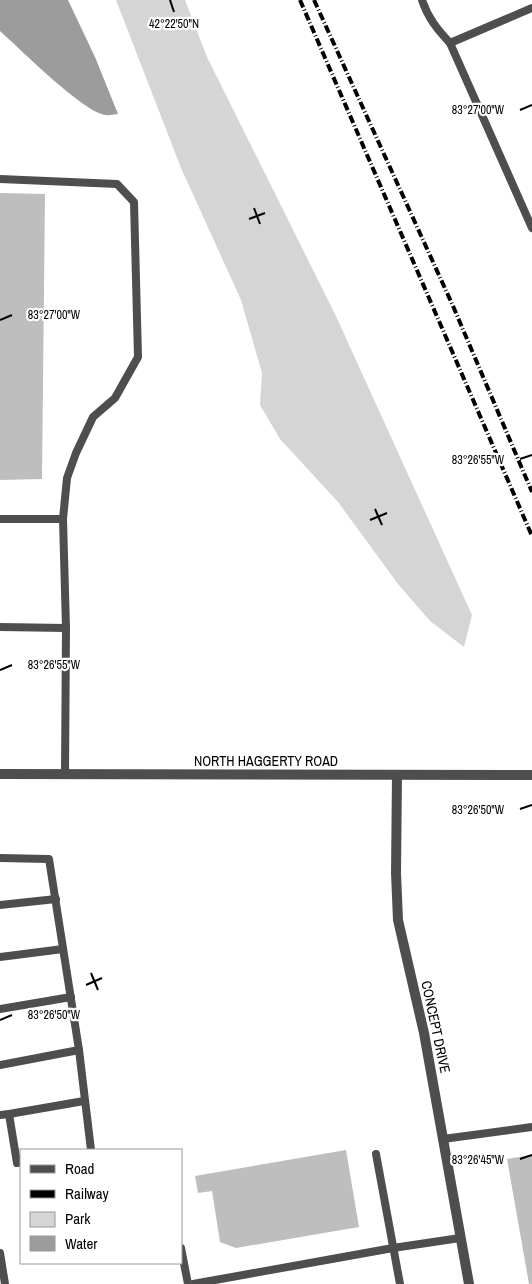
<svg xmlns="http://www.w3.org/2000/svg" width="532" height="1284" viewBox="0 0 532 1284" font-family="'Archivo Narrow',sans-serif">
  <rect width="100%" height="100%" fill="#fff"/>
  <path fill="#d5d5d5" d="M 116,0 L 185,0 L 207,57 L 335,314 L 472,615 L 464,647 L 430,621 L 398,584 L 338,502 L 280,439 L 260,405 L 262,373 L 241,300 L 181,168 Z"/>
  <path fill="#9c9c9c" d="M 0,0 L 68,0 L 95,57 L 118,114 C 114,114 110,116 106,115 C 85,114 18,47 0,31 Z"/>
  <g fill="#bebebe">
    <path d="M 0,193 L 45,194 L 42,479 L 0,480 Z"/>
    <path d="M 346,1150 L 359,1227 L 236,1248 L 220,1242 L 212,1191 L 198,1193 L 195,1176 Z"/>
    <path d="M 532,1155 L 532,1284 L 529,1284 L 507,1159 Z"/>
  </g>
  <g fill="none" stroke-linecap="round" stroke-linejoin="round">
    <g stroke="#4e4e4e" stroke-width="8">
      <path d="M 422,0 C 428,18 437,29 450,43"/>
      <path d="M 532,8 L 450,43 L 532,228"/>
      <path d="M 0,179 L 117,184 L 134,202 L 138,357 L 115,398 L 93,417 L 76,453 L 67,478 L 63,519 L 66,628 L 65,774"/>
      <path d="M 0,519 L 63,519"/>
      <path d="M 0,627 L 66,628"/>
      <path d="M 0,858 L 49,859 L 79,1050 L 91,1150"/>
      <path d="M 0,905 L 56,899"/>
      <path d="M 0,957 L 63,949"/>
      <path d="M 0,1009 L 71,997"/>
      <path d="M 0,1065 L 79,1050"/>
      <path d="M 9,1114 L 84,1101"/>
      <path d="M 0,1115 L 9,1114 L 17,1163 L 21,1162"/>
      <path d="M 443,1139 L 532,1127"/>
      <path d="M 376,1154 L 400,1284"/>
      <path d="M 181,1248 L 188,1284"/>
      <path d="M 0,1253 L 5,1284"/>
      <path d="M 193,1284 L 393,1248 L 460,1238"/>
    </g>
    <path stroke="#4e4e4e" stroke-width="10" d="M 397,775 L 396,873 L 398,920 L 424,1033 L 469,1284"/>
    <path stroke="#4e4e4e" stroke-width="10" d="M 0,774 L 532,775"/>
    <g stroke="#000" stroke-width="4" stroke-dasharray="8 2.5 1 2.5" stroke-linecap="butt">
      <path d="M 300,0 L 532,536"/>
      <path d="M 314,0 L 453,306 L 532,492"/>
    </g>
  </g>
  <path fill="none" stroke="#000" stroke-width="2" d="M 170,0 L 174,12M 520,110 L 532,105M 254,208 L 260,224M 249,219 L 265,213M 0,320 L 12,315M 520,459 L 532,455M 375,509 L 382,525M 370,520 L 387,513M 0,670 L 12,665M 520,809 L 532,805M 91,973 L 98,990M 86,985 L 102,978M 0,1020 L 12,1015M 520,1159 L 532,1155"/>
  <g text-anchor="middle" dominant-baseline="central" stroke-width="4.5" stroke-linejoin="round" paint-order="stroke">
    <g font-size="14" fill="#000" stroke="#fff">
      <text x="266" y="761">NORTH HAGGERTY ROAD</text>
      <text transform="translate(436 1027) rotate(78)">CONCEPT DRIVE</text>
    </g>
  </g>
  <g font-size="12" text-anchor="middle" fill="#000" stroke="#fff" stroke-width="4.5" stroke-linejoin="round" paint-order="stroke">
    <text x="174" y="28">42°22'50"N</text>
    <text x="478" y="114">83°27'00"W</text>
    <text x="54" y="319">83°27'00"W</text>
    <text x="478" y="464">83°26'55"W</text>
    <text x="54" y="669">83°26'55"W</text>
    <text x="478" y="814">83°26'50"W</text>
    <text x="54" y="1019">83°26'50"W</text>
    <text x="478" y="1164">83°26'45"W</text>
  </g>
  <rect x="20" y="1149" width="162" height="115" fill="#ffffff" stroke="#999999"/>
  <rect x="30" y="1165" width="25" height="8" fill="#4e4e4e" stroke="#999999"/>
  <text x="65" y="1174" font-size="15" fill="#000000">Road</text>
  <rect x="30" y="1190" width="25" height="8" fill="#000000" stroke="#999999"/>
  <text x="65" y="1199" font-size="15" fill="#000000">Railway</text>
  <rect x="30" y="1212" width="25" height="15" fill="#d5d5d5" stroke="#999999"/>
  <text x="65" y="1224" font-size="15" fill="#000000">Park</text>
  <rect x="30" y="1236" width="25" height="15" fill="#9c9c9c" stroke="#999999"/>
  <text x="65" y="1249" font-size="15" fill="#000000">Water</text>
</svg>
